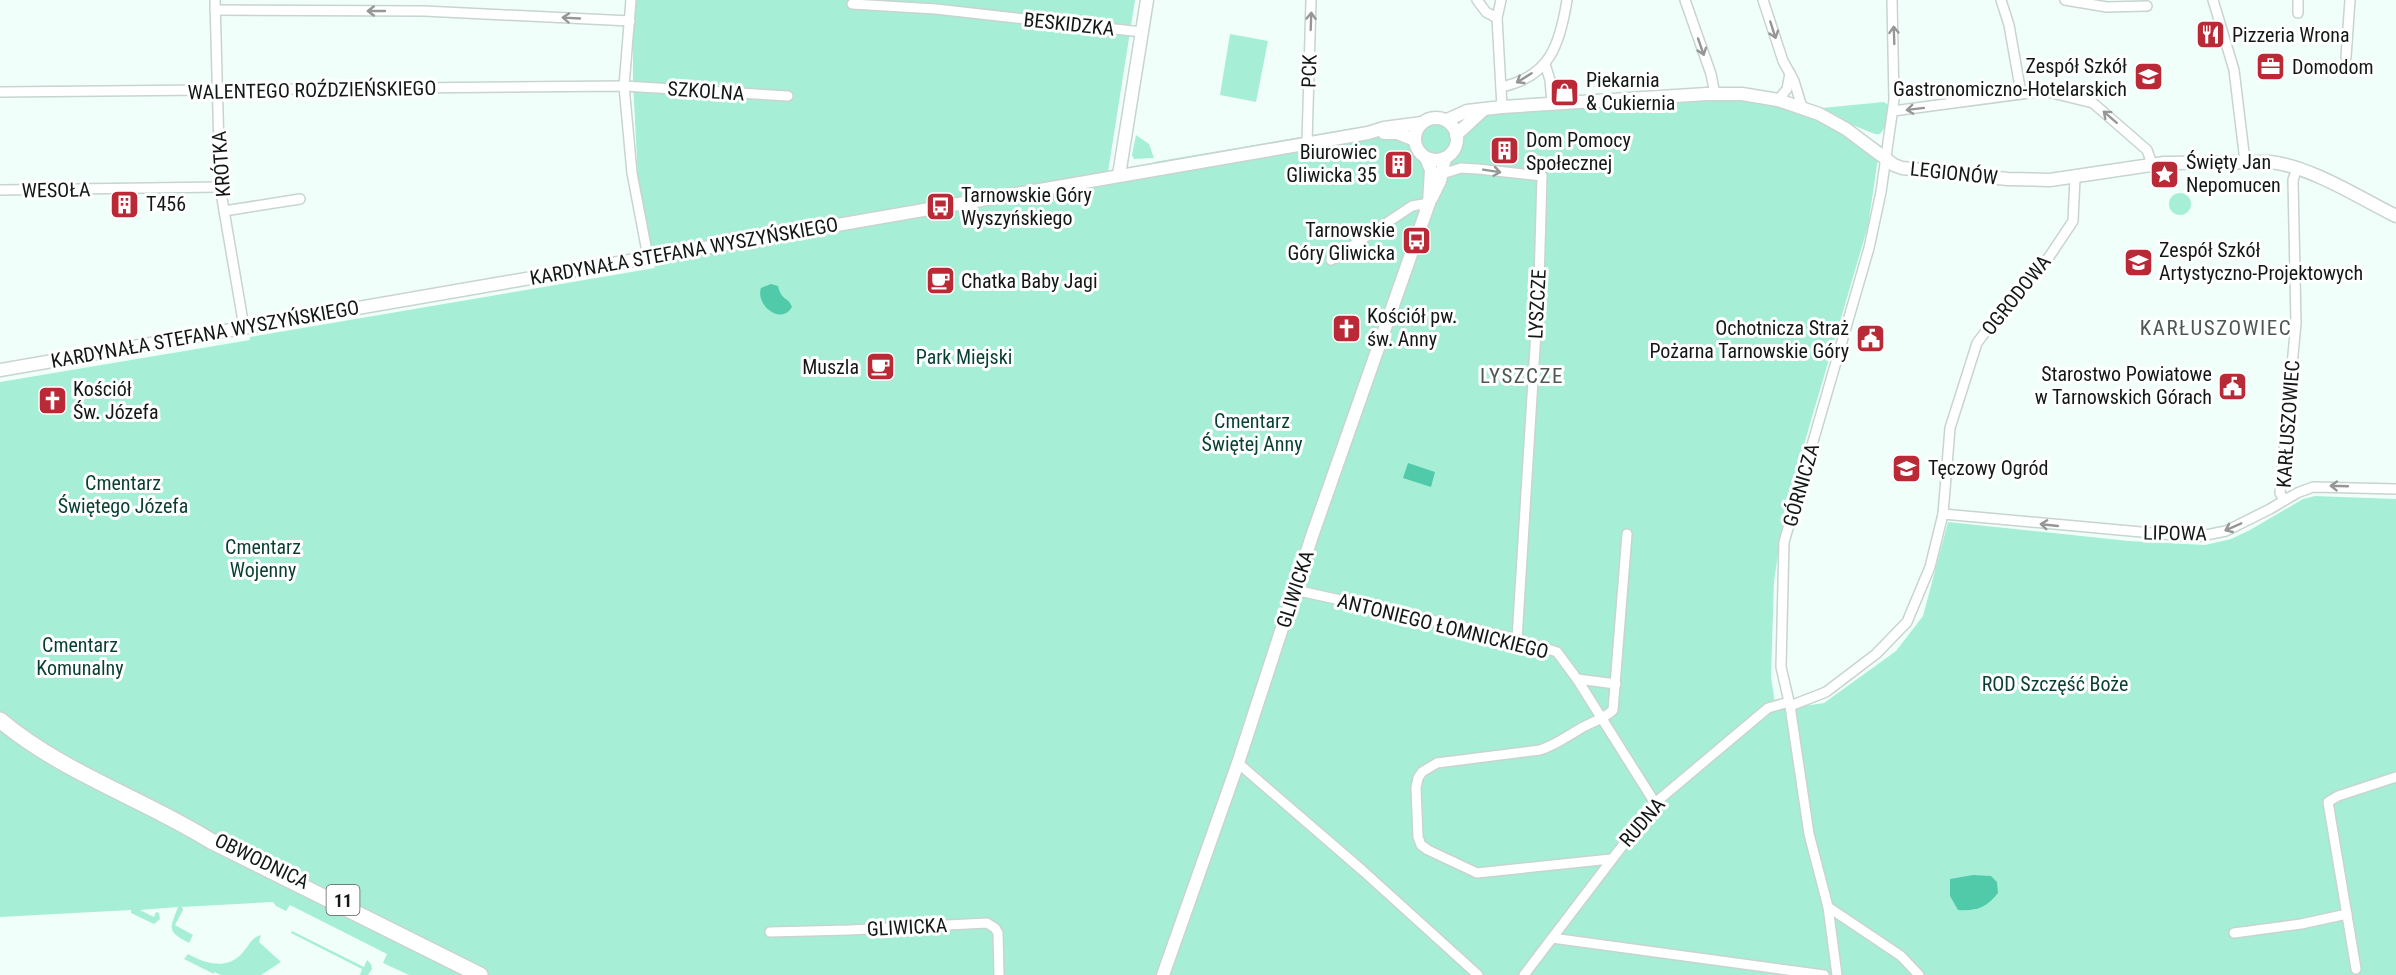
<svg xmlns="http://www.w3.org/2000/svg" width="2396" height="975" viewBox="0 0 2396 975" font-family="'Roboto Condensed',sans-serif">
  <rect width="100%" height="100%" fill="#f1fffa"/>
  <g fill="#a7eed7">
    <path d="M 633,0 L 1135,0 L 1108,172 L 1154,164 L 1154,162 L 1502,103 L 1697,91 L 1758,89 L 1816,108 L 1880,145 L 1868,226 L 1784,513 L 1774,582 L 1771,677 L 1776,710 L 1824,703 L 1896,651 L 1923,616 L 1948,522 L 2129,541 L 2205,545 L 2231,539 L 2250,530 L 2303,499 L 2315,496 L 2396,499 L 2396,975 L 409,975 L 383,963 L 387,954 L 290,905 L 286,911 L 276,906 L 273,902 L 182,907 L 183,910 L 175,925 L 193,935 L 189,943 C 166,931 170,929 178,907 L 140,910 L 154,917 L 156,912 L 159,913 L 160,919 L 154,924 L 131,913 L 131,910 L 0,917 L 0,382 L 250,340 L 250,337 L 655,268 L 638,180 L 633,82 Z"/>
    <path d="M 1230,34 L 1268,41 L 1256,102 L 1220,95 Z"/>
    <path d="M 1884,102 L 1888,105 L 1886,126 L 1880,134 L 1875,134 L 1845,122 L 1822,108 Z"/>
    <path d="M 1136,135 L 1149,144 L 1154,158 L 1134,159 L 1132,155 Z"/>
    <circle cx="2180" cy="204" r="11"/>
    <path d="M 292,931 L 364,967 L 367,960 L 371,964 L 372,969 L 368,975 L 360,975 L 362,969 L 291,933 Z"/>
    <path d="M 261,935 L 259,942 L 281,962 L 261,975 L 221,975 L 214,972 L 214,974 L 184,959 L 188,954 C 206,964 228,971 244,951 C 250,944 251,938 261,935 Z"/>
  </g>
  <g fill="#51caaa">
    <path d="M 771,284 L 778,286 C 782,302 788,296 792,307 C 781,326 755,305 761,288 Z"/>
    <path d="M 1408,463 L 1435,472 L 1431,487 L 1403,478 Z"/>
    <path d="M 1973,875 L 1991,876 L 1997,882 L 1998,893 C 1986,908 1977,911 1958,910 L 1950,896 L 1950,879 Z"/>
  </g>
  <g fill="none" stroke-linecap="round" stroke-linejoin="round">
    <defs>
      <g id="minor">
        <path d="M 215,0 L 220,187 L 244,327"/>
        <path d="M 631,0 L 624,86 L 632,173 L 648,257"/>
        <path d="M 1477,0 L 1486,12 L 1497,18"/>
        <path d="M 1501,0 L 1497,18 L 1502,107"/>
        <path d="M 1685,0 L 1711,74 L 1715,94"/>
        <path d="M 1763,0 L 1783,61 L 1794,81 L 1802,107"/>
        <path d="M 2001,0 L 2009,25 L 2021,93"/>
        <path d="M 2065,0 L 2107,7 L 2147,6"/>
        <path d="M 2213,0 L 2234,70 L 2245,161"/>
        <path d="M 852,4 L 936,9 L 1142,32"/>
        <path d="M 215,10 L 424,11 L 630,21"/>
        <path d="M 2298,13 L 2298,0"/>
        <path d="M 2346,57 L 2350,0"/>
        <path d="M 1545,64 L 1550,80 L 1552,104"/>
        <path d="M 1501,87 C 1550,77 1560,44 1567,0"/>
        <path d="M 0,92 L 624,86 L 788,96"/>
        <path d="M 1778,100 L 1787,89 L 1790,73"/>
        <path d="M 1893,111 L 2044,91 L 2093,103 L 2147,150 L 2152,164"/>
        <path d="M 1307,143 L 1311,0"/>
        <path d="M 1442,174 L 1461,168 L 1478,169 L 1542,176 L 1539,283 L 1517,639"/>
        <path d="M 0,190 L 220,187"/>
        <path d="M 224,211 L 300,199"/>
        <path d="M 1331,260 L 1412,206 L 1429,203"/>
        <path d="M 2284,500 L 2280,493 L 2296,323 L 2293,180 L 2297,168"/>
        <path d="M 1943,514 L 2196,537 L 2226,531 L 2270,509 L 2297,493 L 2313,487 L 2396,489"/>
        <path d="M 1295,590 L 1517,639 L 1557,652 L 1577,679 L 1655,803"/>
        <path d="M 1577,679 L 1616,684"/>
        <path d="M 1790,706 L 1826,692 L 1876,654 L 1907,622 L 1930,567 L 1943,514 L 1950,428 L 1977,343 L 2007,303 L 2049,257 L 2073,221 L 2075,178"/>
        <path d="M 1238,763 L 1362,870 L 1478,975"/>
        <path d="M 1611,859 L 1477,873 L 1428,850 L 1421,845 L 1418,837 L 1416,788 L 1418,778 L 1422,772 L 1437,763 L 1540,750 C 1556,745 1569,735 1583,727 C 1593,722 1605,718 1613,710 L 1627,534"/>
        <path d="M 1828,907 L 1901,956 L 1919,975"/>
        <path d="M 770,932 L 849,930 L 987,923 L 995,928 L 998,933 L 999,975"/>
        <path d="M 2234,933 L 2301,924 L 2347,914"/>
        <path d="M 1552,938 L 1824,975"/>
        <path d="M 2356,969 L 2328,802 L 2338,796 L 2396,777"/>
        <path d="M 1524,975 L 1655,803 L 1768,708 L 1789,702"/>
        <path d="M 1837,975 L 1828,907 L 1809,834 L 1790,706 L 1781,667 L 1784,542 L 1869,248 L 1881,192 L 1894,100 L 1892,0"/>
      </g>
      <g id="tertiary">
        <circle cx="1436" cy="139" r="21"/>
        <path d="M 1447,120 L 1467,111 L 1502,107 L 1707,94 L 1742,94 L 1778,100 L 1819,114 L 1846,129 L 1894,165 L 1902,168 L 2008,179 L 2050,180 L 2164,163 L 2270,162 C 2310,166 2360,198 2396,216"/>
        <path d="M 1384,133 L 1397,133 L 1415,140"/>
        <path d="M 1456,135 L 1483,110"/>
        <path d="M 1119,175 L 1147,0"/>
        <path d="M 1431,199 L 1440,181 L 1445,158"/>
        <path d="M 0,370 L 1368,133 L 1384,128 L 1422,123"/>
        <path d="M 1163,975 L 1238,763 L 1312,536 L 1429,203 L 1431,170 L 1426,158"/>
      </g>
      <path id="trunk" d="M 0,720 C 63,773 142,798 211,841 L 480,975"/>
    </defs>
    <use href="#minor" stroke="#c7d4cf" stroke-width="12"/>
    <use href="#tertiary" stroke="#c7d4cf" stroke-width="15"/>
    <use href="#trunk" stroke="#c7d4cf" stroke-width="18"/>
    <use href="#minor" stroke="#fff" stroke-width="9"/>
    <use href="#tertiary" stroke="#fff" stroke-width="12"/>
    <use href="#trunk" stroke="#fff" stroke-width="15"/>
  </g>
  <defs><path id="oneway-shaft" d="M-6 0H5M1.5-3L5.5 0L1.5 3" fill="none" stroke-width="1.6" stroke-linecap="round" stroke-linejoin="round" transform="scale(1.5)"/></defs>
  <g stroke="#959796">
    <use href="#oneway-shaft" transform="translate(376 11) rotate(-180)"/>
    <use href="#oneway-shaft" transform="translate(571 18) rotate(-177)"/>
    <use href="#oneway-shaft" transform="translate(1311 21) rotate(-88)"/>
    <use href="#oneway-shaft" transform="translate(1773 30) rotate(72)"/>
    <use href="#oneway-shaft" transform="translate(1894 35) rotate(-92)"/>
    <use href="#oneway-shaft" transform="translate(1701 47) rotate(71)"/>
    <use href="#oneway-shaft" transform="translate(1524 78) rotate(148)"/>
    <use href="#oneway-shaft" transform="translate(1915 109) rotate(173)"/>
    <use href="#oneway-shaft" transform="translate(2110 117) rotate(-139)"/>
    <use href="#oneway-shaft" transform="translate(1492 171) rotate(9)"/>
    <use href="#oneway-shaft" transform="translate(2339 486) rotate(-178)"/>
    <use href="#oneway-shaft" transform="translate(2049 525) rotate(-174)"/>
    <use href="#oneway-shaft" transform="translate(2233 527) rotate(156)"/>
  </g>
  <defs>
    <symbol id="restaurant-square" viewBox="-11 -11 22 22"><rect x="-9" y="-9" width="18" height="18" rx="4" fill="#ba2a36" stroke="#fff"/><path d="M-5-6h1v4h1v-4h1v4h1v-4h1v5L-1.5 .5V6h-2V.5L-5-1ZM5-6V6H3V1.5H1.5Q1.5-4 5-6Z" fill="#fff"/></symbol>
    <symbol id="office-square" viewBox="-11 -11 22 22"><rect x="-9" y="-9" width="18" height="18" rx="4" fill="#ba2a36" stroke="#fff"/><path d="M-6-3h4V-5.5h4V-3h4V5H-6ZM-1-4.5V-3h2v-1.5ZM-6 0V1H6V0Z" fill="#fff"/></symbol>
    <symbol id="school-square" viewBox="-11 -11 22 22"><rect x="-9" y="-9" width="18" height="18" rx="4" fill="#ba2a36" stroke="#fff"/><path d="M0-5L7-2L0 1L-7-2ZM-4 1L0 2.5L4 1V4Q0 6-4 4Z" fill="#fff"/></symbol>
    <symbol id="shop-square" viewBox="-11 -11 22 22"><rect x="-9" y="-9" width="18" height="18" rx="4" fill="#ba2a36" stroke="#fff"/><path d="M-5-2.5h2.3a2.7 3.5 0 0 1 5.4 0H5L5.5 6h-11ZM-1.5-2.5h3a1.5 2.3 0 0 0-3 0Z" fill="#fff"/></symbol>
    <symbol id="building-square" viewBox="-11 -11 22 22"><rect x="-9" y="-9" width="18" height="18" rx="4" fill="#ba2a36" stroke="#fff"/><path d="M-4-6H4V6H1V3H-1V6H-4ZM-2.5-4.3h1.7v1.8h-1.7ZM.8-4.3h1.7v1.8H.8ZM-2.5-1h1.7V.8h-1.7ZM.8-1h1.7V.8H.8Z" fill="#fff"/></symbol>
    <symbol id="sight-square" viewBox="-11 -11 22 22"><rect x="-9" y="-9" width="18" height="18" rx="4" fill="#ba2a36" stroke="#fff"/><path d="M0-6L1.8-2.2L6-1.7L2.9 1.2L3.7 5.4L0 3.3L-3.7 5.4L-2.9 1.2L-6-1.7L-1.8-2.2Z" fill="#fff"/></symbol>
    <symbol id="bus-square" viewBox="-11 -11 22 22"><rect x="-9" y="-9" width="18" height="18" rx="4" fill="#ba2a36" stroke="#fff"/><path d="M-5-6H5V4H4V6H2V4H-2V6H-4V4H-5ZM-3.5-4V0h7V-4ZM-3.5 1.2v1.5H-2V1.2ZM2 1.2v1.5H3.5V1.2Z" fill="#fff"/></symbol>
    <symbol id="cafe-square" viewBox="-11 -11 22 22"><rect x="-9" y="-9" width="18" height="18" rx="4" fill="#ba2a36" stroke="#fff"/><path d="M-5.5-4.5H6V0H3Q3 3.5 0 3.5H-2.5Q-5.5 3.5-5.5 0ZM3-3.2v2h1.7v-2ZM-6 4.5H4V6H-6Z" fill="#fff"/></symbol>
    <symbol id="church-square" viewBox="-11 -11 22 22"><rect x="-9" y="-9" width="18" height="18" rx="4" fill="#ba2a36" stroke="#fff"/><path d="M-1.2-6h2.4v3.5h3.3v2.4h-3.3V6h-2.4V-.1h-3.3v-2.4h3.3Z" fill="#fff"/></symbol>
    <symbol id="civic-square" viewBox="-11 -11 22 22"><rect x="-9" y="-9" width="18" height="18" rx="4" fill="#ba2a36" stroke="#fff"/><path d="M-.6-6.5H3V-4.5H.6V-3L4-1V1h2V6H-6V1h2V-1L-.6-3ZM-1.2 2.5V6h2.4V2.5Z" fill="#fff"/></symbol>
  </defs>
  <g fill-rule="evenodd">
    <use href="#restaurant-square" x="2194" y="18" width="33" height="33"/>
    <use href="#office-square" x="2254" y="50" width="33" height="33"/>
    <use href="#school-square" x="2132" y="60" width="33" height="33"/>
    <use href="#shop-square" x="1548" y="76" width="33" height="33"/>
    <use href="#building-square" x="1488" y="134" width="33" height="33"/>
    <use href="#building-square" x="1382" y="148" width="33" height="33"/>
    <use href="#sight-square" x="2148" y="158" width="33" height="33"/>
    <use href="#building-square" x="108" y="188" width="33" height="33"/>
    <use href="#bus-square" x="924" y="190" width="33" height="33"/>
    <use href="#bus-square" x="1400" y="224" width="33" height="33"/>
    <use href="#school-square" x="2122" y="246" width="33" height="33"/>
    <use href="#cafe-square" x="924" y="264" width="33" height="33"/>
    <use href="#church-square" x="1330" y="312" width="33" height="33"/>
    <use href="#civic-square" x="1854" y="322" width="33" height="33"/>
    <use href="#cafe-square" x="864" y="350" width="33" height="33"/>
    <use href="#civic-square" x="2216" y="370" width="33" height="33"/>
    <use href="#church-square" x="36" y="384" width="33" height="33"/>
    <use href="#school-square" x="1890" y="452" width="33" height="33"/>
  </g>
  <g text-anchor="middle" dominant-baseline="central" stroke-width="6" stroke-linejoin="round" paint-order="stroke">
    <rect fill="#fff" stroke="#5a5d5c" stroke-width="1.5" x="326.5" y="885" width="33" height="30" rx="4.5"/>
    <g font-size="18" font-weight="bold" fill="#131816">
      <text x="343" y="900">11</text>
    </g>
    <g font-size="20" fill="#131816" stroke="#fff">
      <text transform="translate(1069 24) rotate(6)">BESKIDZKA</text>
      <text transform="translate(1309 71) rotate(-88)">PCK</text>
      <text transform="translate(312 90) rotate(-1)">WALENTEGO ROŹDZIEŃSKIEGO</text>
      <text transform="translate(706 91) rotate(4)">SZKOLNA</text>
      <text transform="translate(221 164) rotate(-94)">KRÓTKA</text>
      <text transform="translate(1954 173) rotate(6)">LEGIONÓW</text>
      <text transform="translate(56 190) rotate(-1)">WESOŁA</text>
      <text transform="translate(684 251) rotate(-10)">KARDYNAŁA STEFANA WYSZYŃSKIEGO</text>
      <text transform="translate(2016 295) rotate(-51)">OGRODOWA</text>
      <text transform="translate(1537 304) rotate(-87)">LYSZCZE</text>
      <text transform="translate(205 334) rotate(-10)">KARDYNAŁA STEFANA WYSZYŃSKIEGO</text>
      <text transform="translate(2288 424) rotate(-86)">KARŁUSZOWIEC</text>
      <text transform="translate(1801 485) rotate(-74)">GÓRNICZA</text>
      <text transform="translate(2175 533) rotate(1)">LIPOWA</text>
      <text transform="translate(1295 589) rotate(-72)">GLIWICKA</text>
      <text transform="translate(1443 626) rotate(14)">ANTONIEGO ŁOMNICKIEGO</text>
      <text transform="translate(1642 822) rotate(-49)">RUDNA</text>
      <text transform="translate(262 861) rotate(26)">OBWODNICA</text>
      <text transform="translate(907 927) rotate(-3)">GLIWICKA</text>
    </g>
    <g font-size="20" fill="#131816" stroke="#fff" text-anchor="start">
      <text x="2232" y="35">Pizzeria Wrona</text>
      <text x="2127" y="66" text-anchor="end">Zespół Szkół<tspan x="2127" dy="23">Gastronomiczno-Hotelarskich</tspan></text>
      <text x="2292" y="67">Domodom</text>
      <text x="1586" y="80">Piekarnia<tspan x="1586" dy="23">&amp; Cukiernia</tspan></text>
      <text x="1526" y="140">Dom Pomocy<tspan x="1526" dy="23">Społecznej</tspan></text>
      <text x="1377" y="152" text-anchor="end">Biurowiec<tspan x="1377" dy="23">Gliwicka 35</tspan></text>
      <text x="2186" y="162">Święty Jan<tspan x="2186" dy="23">Nepomucen</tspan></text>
      <text x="961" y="195">Tarnowskie Góry<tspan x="961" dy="23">Wyszyńskiego</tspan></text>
      <text x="146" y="204">T456</text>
      <text x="1395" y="230" text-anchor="end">Tarnowskie<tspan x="1395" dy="23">Góry Gliwicka</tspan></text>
      <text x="2159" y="250">Zespół Szkół<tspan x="2159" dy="23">Artystyczno-Projektowych</tspan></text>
      <text x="961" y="281">Chatka Baby Jagi</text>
      <text x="1367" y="316">Kościół pw.<tspan x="1367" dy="23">św. Anny</tspan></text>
      <text x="1849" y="328" text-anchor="end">Ochotnicza Straż<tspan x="1849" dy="23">Pożarna Tarnowskie Góry</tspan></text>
      <text x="859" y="367" text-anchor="end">Muszla</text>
      <text x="2212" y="374" text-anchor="end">Starostwo Powiatowe<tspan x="2212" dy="23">w Tarnowskich Górach</tspan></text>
      <text x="73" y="389">Kościół<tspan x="73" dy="23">Św. Józefa</tspan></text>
      <text x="1928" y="468">Tęczowy Ogród</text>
    </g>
    <g font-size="20" fill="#083f32" stroke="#fff">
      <text x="964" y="357">Park Miejski</text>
      <text x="1252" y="421">Cmentarz<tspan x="1252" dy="23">Świętej Anny</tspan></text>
      <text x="123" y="483">Cmentarz<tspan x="123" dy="23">Świętego Józefa</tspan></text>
      <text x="263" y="547">Cmentarz<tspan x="263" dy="23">Wojenny</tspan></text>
      <text x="80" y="645">Cmentarz<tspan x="80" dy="23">Komunalny</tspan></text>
      <text x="2055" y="684">ROD Szczęść Boże</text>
    </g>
    <g font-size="21" letter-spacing="1.5" fill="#4d5854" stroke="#fff">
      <text x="2216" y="328">KARŁUSZOWIEC</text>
      <text x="1522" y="376">LYSZCZE</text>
    </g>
  </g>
</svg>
